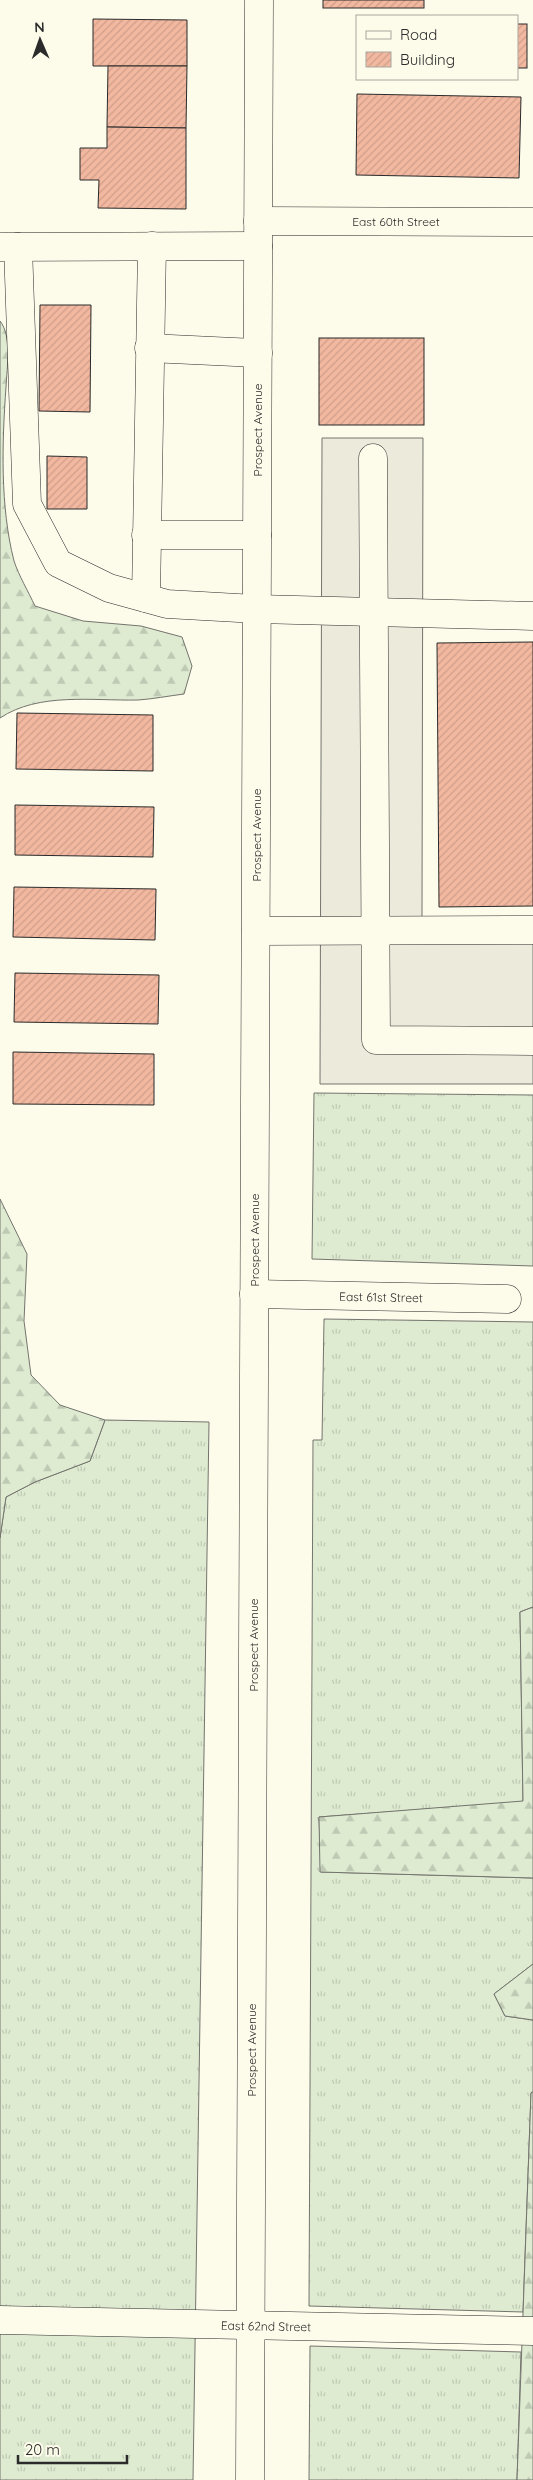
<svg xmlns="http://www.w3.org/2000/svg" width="533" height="2480" viewBox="0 0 533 2480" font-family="Quicksand,sans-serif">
  <defs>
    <pattern id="grass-tufts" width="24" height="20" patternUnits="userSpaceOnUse" patternTransform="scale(1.25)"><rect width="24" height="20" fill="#deebd1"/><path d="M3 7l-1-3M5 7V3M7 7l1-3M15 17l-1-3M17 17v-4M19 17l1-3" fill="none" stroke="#bfcab4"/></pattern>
    <pattern id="forest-firs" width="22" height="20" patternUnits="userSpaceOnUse" patternTransform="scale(1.25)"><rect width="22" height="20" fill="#deebd1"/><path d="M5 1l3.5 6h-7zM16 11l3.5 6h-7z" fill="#bfcab4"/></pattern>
    <pattern id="building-hatch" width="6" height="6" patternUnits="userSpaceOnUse" patternTransform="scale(1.25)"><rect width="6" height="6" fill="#f2b8a0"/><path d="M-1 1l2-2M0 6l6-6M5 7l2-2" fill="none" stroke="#d09e8a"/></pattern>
  </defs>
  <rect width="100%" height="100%" fill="#fdfbea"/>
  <g fill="url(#grass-tufts)" stroke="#74746e">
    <path d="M 314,1093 L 533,1095 L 533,1266 L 312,1259 Z"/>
    <path d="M 324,1319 L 533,1322 L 533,1607 L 520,1612 L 523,1802 L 319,1817 L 321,1872 L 533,1878 L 533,1964 L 494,1994 L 505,2016 L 533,2020 L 533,2092 L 531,2093 L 523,2312 L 309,2306 L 313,1440 L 322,1440 Z"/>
    <path d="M 105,1420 L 209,1422 L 193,2480 L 0,2480 L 0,1538 L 6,1497 L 35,1482 L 90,1461 Z"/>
    <path d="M 310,2346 L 521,2352 L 517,2480 L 309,2480 Z"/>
  </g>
  <g fill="url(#forest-firs)" stroke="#74746e">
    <path d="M 0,321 C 12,336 7,367 6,387 C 2,443 0,506 14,561 C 19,576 28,591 35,606 L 83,621 L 141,626 L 182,637 L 192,666 L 184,694 C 168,696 153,699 138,700 C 93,701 39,692 0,718 Z"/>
    <path d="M 0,1199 L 27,1254 L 24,1321 L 31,1375 L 60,1405 L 105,1420 L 90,1461 L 35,1482 L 6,1497 L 0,1538 Z"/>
    <path d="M 533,1607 L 533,1878 L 320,1872 L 319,1817 L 523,1801 L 520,1612 Z"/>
    <path d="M 533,1964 L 533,2020 L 505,2016 L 494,1994 Z"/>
    <path d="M 533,2092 L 533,2480 L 517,2480 L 531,2093 Z"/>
  </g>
  <path fill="#eceadb" stroke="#74746e" d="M 322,438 L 423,438 L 422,917 L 533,917 L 533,1084 L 320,1084 Z"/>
  <g fill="url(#building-hatch)" stroke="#2b2b2b">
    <rect x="323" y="0" width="101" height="8"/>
    <path d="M 93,19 L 187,20 L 187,66 L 93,66 Z"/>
    <rect x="517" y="24" width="10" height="44"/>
    <path d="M 108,66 L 187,66 L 186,128 L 107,127 Z"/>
    <path d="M 357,94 L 521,97 L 519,178 L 356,175 Z"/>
    <path d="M 107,127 L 186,128 L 186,209 L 98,208 L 99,180 L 80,180 L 80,148 L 107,148 Z"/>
    <path d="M 40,305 L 91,305 L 90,412 L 39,411 Z"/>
    <rect x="319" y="338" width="105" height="87"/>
    <path d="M 47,456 L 87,457 L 87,509 L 47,509 Z"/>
    <path d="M 533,642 L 533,906 L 439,907 L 437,643 Z"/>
    <path d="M 17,713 L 153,715 L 153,771 L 16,769 Z"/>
    <path d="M 15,805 L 154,807 L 153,857 L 15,855 Z"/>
    <path d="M 14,887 L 156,889 L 155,940 L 13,937 Z"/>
    <path d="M 15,973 L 159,975 L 158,1024 L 14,1022 Z"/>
    <path d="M 13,1052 L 154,1054 L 154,1105 L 13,1104 Z"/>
  </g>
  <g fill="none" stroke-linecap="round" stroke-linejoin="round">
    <defs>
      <g id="minor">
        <path d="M 258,221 L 533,222"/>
        <path d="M 0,247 L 258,246"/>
        <path d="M 18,247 L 27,504 L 58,563 L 109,588 L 167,604 L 257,609 L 533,616"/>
        <path d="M 149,348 L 258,353"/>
        <path d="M 373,458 L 376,1040 L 533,1041"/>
        <path d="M 146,535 L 257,535"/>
        <path d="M 146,598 L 152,246"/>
        <path d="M 256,931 L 533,930"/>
        <path d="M 254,1294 L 507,1299"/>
        <path d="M 0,2320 L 533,2331"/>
      </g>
      <path id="major" d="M 250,2480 L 259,0"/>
    </defs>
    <use href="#minor" stroke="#2b2b2b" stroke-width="29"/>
    <use href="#major" stroke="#2b2b2b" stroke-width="29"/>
    <use href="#minor" stroke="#fdfbea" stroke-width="28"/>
    <use href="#major" stroke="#fdfbea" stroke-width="28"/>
  </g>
  <g text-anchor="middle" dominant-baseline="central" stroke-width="4" stroke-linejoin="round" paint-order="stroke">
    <g font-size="12" fill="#2b2b2b" stroke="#fdfbea">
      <text x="396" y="221">East 60th Street</text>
      <text transform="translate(257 430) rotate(-90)">Prospect Avenue</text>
      <text transform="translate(256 835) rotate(-90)">Prospect Avenue</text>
      <text transform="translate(254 1240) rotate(-90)">Prospect Avenue</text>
      <text transform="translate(381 1297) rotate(1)">East 61st Street</text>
      <text transform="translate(253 1645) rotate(-90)">Prospect Avenue</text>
      <text transform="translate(251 2050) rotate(-90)">Prospect Avenue</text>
      <text transform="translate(266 2326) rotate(1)">East 62nd Street</text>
    </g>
  </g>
  <rect x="356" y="15" width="162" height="65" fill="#fdfbea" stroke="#a9a89e"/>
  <rect x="366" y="31" width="25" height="8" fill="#fdfbea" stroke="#a9a89e"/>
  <text x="400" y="40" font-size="15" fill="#2b2b2b">Road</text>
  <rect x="366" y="52" width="25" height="15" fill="url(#building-hatch)" stroke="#a9a89e"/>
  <text x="400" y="65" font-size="15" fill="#2b2b2b">Building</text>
  <g transform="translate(40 40) rotate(358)" stroke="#fdfbea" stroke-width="4" paint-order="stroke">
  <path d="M0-4L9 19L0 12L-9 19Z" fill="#2b2b2b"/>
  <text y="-8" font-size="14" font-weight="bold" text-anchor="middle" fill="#2b2b2b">N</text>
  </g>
  <path d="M18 2455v8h109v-8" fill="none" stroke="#2b2b2b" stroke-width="2.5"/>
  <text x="25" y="2455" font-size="15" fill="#2b2b2b" stroke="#fdfbea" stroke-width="4" paint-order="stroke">20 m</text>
</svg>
